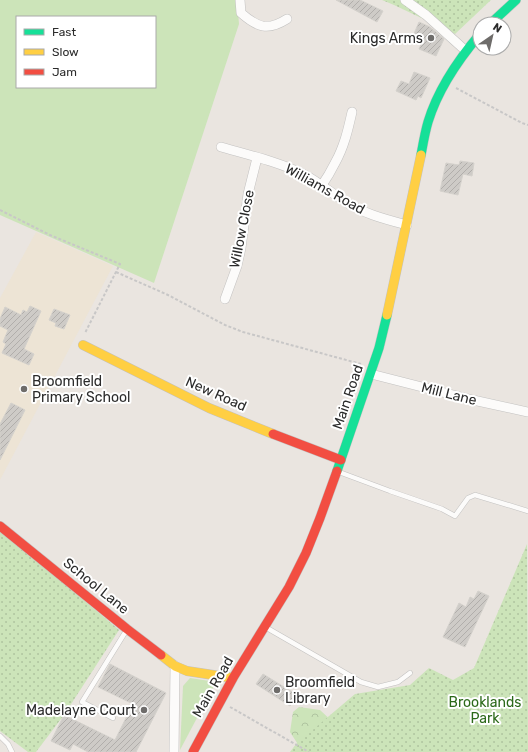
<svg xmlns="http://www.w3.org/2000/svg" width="528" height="752" viewBox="0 0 528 752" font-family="Rubik,sans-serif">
  <defs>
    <pattern id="forest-crowns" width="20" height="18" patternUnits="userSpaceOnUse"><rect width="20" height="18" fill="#cce4b9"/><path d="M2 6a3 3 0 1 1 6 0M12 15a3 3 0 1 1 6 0" fill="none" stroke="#afc49f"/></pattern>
    <pattern id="park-dots" width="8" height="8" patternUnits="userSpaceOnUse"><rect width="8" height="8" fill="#cce4b9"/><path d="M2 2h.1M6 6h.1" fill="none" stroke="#afc49f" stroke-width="1.8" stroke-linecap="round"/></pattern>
    <pattern id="building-hatch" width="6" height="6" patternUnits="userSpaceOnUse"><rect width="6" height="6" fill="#cecbc7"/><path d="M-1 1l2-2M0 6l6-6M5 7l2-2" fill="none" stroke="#b1aeab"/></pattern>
  </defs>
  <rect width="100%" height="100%" fill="#eae5e0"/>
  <path fill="#ede4d5" d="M 36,232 L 113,266 L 0,480 L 0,298 Z"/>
  <g fill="#cce4b9" fill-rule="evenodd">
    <path d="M 0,0 L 237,0 L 239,24 L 154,283 L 0,215 ZM 17,17 L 155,17 L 155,87 L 17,87 Z"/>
    <path d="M 190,678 L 216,682 L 180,750 L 183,686 Z"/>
  </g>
  <path fill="url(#forest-crowns)" d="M 299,707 L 320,710 L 334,723 L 299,746 L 290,732 L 293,712 Z"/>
  <g fill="url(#park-dots)">
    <path d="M 382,0 L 491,0 L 455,34 L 394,5 Z"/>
    <path d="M 0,529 L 119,630 L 64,715 L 36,752 L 28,752 L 0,731 Z"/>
    <path d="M 527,544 L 528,752 L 290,752 L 296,744 L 355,694 L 410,685 L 429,668 L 453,680 L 474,668 Z"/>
  </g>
  <g fill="url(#building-hatch)" stroke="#d4d1cc">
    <path d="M 336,0 L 360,0 L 383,11 L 377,22 Z"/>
    <path d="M 419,22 L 430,27 L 444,39 L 436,56 L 419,49 L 423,40 L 413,36 Z"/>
    <path d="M 414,72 L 430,78 L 421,98 L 418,96 L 416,100 L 396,91 L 401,81 L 409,84 Z"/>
    <path d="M 460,161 L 474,163 L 472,176 L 463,174 L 458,195 L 440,191 L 446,163 L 459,165 Z"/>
    <path d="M 30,306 L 41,311 L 24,349 L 34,354 L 29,365 L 2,353 L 6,344 L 3,342 L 8,330 L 0,326 L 0,319 L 5,307 L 21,315 L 23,310 L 27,312 Z"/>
    <path d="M 54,309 L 70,315 L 64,329 L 55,326 L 56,323 L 49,320 Z"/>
    <path d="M 11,403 L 25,410 L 0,460 L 0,424 Z"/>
    <path d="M 478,591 L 489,596 L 465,647 L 443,637 L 459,603 L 466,607 L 470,597 L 474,599 Z"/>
    <path d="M 110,664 L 166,693 L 136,752 L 88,752 L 73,744 L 70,750 L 51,741 L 64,715 L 115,740 L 133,704 L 98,687 Z"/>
    <path d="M 263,674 L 297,695 L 290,706 L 256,684 Z"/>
  </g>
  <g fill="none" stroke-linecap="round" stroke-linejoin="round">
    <defs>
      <g id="lane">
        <path d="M 339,472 L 390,491 L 442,509 L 455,516 L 468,498 L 475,495 L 528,511"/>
        <path d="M 267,628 L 361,682 L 378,687 L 398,682 L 410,673"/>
        <path d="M 113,718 L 82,702 L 126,631"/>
        <path d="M 0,736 L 8,744 L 12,752"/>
      </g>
      <g id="street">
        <path d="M 240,0 L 241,13 C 258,28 268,31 287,19"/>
        <path d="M 405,0 L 426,15 L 466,51"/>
        <path d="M 221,147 C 249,155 279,162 305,175 C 318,182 329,191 341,199 C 361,213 384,219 407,225"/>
        <path d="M 322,185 C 327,178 331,171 335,163 C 344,147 348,130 352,112"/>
        <path d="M 225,299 L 237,266 L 241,248 L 248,194 L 257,158"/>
        <path d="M 371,374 L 473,400 L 528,412"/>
        <path d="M 174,752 L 175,666"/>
      </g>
      <g id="fast">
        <path d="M 490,24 L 516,0"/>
        <path d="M 421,155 C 423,144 425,132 428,122 C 438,89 458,60 480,34"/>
        <path d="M 337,471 L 379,348 L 387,315"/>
      </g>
      <g id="slow">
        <path d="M 387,315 L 421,155"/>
        <path d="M 83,345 L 209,408 L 273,434"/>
        <path d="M 161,655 L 175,666 L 187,671 L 233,678"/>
      </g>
      <g id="jam">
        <path d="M 273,434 L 341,460"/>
        <path d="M 0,526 L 127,629 L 161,655"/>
        <path d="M 193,752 L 233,678 L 289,587 L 306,553 L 320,518 L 337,471"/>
      </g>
    </defs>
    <use href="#lane" stroke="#c3c2c1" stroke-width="5.5"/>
    <use href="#street" stroke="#c3c2c1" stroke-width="10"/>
    <use href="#fast" stroke="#c3c2c1" stroke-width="10"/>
    <use href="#slow" stroke="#c3c2c1" stroke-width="10"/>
    <use href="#jam" stroke="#c3c2c1" stroke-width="10"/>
    <g stroke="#c8c7c7" stroke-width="2" stroke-dasharray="3 2" stroke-linecap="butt">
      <path d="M 456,88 L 522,123 L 528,125"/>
      <path d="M 0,210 L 50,235 L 120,264 L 85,333"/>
      <path d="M 116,272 L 168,295 L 225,325 L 243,332 L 361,364"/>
      <path d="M 230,707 L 309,752"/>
    </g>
    <use href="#lane" stroke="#fcfbfa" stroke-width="4.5"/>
    <use href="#street" stroke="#fcfbfa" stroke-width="9"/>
    <use href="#fast" stroke="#16e098" stroke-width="9"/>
    <use href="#slow" stroke="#ffcf43" stroke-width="9"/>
    <use href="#jam" stroke="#f24e42" stroke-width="9"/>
  </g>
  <g fill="#6e6c6a" stroke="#fff" stroke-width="1.5">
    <circle cx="431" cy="38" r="4"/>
    <circle cx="24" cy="389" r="4"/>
    <circle cx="277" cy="690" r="4"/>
    <circle cx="144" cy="710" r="4"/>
  </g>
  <g text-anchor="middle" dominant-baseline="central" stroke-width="4" stroke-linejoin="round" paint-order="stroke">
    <g font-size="14" fill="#2b2b2b" stroke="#fff" text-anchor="end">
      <text x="423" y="38">Kings Arms</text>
      <text x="32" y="381" text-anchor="start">Broomfield<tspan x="32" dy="16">Primary School</tspan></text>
      <text x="285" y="682" text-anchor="start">Broomfield<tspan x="285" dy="16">Library</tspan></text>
      <text x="136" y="710">Madelayne Court</text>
    </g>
    <g font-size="14" fill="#2b2b2b" stroke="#fff">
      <text transform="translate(325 189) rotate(29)">Williams Road</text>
      <text transform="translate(242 229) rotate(-79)">Willow Close</text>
      <text transform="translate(216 394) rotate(24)">New Road</text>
      <text transform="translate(449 394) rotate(14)">Mill Lane</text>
      <text transform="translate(348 397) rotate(-71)">Main Road</text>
      <text transform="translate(96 586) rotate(39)">School Lane</text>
      <text transform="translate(213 687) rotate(-60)">Main Road</text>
    </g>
    <g font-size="14" fill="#2c691a" stroke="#fff">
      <text x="485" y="702">Brooklands<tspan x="485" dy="16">Park</tspan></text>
    </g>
  </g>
  <rect x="16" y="16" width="140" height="72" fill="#ffffff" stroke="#aaaaaa"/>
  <rect x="24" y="29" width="20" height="6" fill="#16e098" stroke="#aaaaaa"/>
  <text x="52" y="36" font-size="12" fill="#2b2b2b">Fast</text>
  <rect x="24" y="49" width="20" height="6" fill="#ffcf43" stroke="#aaaaaa"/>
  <text x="52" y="56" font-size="12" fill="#2b2b2b">Slow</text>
  <rect x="24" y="69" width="20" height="6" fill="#f24e42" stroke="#aaaaaa"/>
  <text x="52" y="76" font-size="12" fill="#2b2b2b">Jam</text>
  <g transform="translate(492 36) rotate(34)"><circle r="19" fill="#ffffff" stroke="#aaaaaa"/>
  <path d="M0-3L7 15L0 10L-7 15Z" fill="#6e6c6a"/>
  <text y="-6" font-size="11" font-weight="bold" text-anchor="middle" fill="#2b2b2b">N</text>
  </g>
</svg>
